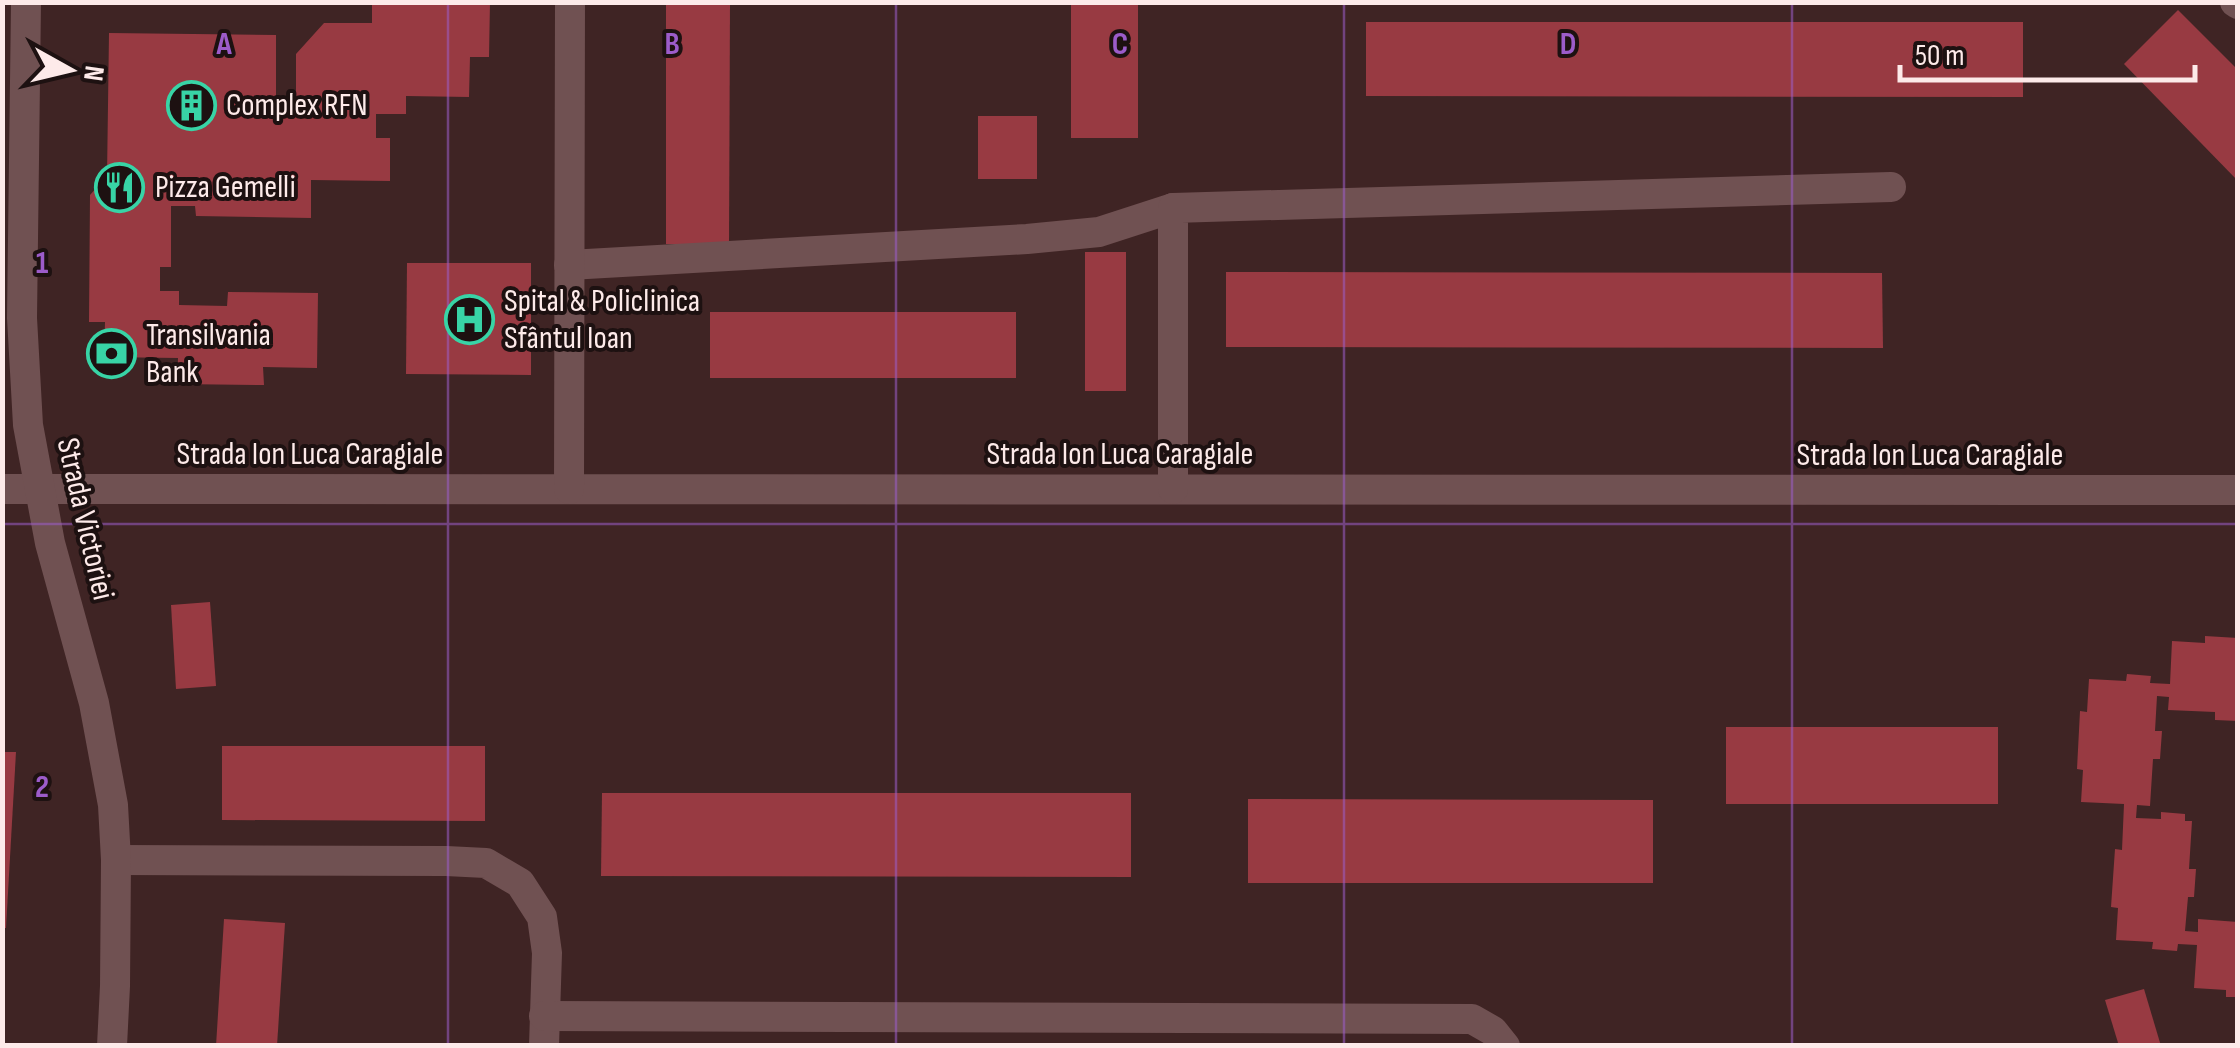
<svg xmlns="http://www.w3.org/2000/svg" width="2240" height="1048" viewBox="0 0 2240 1048" font-family="'Sofia Sans Condensed',sans-serif">
  <rect width="100%" height="100%" fill="#3f2424"/>
  <g fill="#983a42">
    <path d="M 372,2 L 490,2 L 489,57 L 470,57 L 469,97 L 406,96 L 406,114 L 376,114 L 376,138 L 390,138 L 390,181 L 311,180 L 311,218 L 196,216 L 195,206 L 171,206 L 171,267 L 160,267 L 160,291 L 179,291 L 179,305 L 227,306 L 228,292 L 318,293 L 317,368 L 263,367 L 264,385 L 177,384 L 178,358 L 104,357 L 105,322 L 89,322 L 90,195 L 107,176 L 109,33 L 276,35 L 276,115 L 296,115 L 296,54 L 324,23 L 372,23 Z"/>
    <path d="M 666,2 L 730,2 L 729,244 L 666,244 Z"/>
    <rect x="1071" y="2" width="67" height="136"/>
    <path d="M 2178,10 L 2238,70 L 2238,181 L 2124,64 Z"/>
    <path d="M 1366,22 L 2023,22 L 2023,97 L 1366,96 Z"/>
    <rect x="978" y="116" width="59" height="63"/>
    <rect x="1085" y="252" width="41" height="139"/>
    <path d="M 407,263 L 531,263 L 531,375 L 406,374 Z"/>
    <path d="M 1226,272 L 1882,273 L 1883,348 L 1226,347 Z"/>
    <rect x="710" y="312" width="306" height="66"/>
    <path d="M 210,602 L 216,686 L 176,689 L 171,605 Z"/>
    <path d="M 2205,636 L 2238,638 L 2238,721 L 2215,720 L 2215,712 L 2168,710 L 2169,697 L 2157,696 L 2155,731 L 2162,731 L 2160,759 L 2153,759 L 2150,806 L 2137,805 L 2136,818 L 2161,819 L 2161,812 L 2185,814 L 2185,821 L 2192,821 L 2189,869 L 2196,869 L 2194,897 L 2188,897 L 2185,931 L 2198,932 L 2198,919 L 2238,922 L 2238,997 L 2226,997 L 2226,990 L 2194,988 L 2197,945 L 2178,944 L 2177,951 L 2152,949 L 2153,942 L 2116,940 L 2118,908 L 2111,907 L 2115,849 L 2122,850 L 2124,804 L 2081,802 L 2083,770 L 2077,769 L 2080,711 L 2087,712 L 2089,679 L 2126,681 L 2127,674 L 2151,676 L 2150,683 L 2170,684 L 2172,641 L 2205,643 Z"/>
    <rect x="1726" y="727" width="272" height="77"/>
    <path d="M 222,746 L 485,746 L 485,821 L 222,820 Z"/>
    <path d="M 2,752 L 16,752 L 6,928 L 2,928 Z"/>
    <path d="M 602,793 L 1131,793 L 1131,877 L 601,876 Z"/>
    <path d="M 1248,799 L 1653,800 L 1653,883 L 1248,883 Z"/>
    <path d="M 224,919 L 285,923 L 277,1046 L 216,1046 Z"/>
    <path d="M 2144,989 L 2161,1046 L 2119,1046 L 2105,1000 Z"/>
  </g>
  <g fill="none" stroke-linecap="round" stroke-linejoin="round">
    <g stroke="#705152" stroke-width="30">
      <path d="M 2235,2 L 2238,4"/>
      <path d="M 569,265 L 1027,239 L 1099,232 L 1173,208"/>
      <path d="M 2,489 L 2238,490"/>
      <path d="M 569,489 L 570,2"/>
      <path d="M 1173,489 L 1173,208 L 1891,187"/>
      <path d="M 116,860 L 446,861 L 486,863 L 520,883 L 542,917 L 547,953 L 544,1046"/>
      <path d="M 544,1016 L 1472,1019 L 1493,1031 L 1505,1046"/>
    </g>
    <path stroke="#705152" stroke-width="30" d="M 26,2 L 22,318 L 28,425 L 50,543 L 94,703 L 113,805 L 116,860 L 115,986 L 112,1046"/>
  </g>
  <path fill="none" stroke="#9c5cca" stroke-width="2.5" stroke-opacity="0.55" d="M 448,2 L 448,1046M 896,2 L 896,1046M 1344,2 L 1344,1046M 1792,2 L 1792,1046M 2,524 L 2238,524"/>
  <defs>
    <symbol id="building-ring" viewBox="-11 -11 22 22"><circle r="9.5" fill="#1d1111" stroke="#38d4a6" stroke-width="1.5"/><path d="M-4-6H4V6H1V3H-1V6H-4ZM-2.5-4.3h1.7v1.8h-1.7ZM.8-4.3h1.7v1.8H.8ZM-2.5-1h1.7V.8h-1.7ZM.8-1h1.7V.8H.8Z" fill="#38d4a6"/></symbol>
    <symbol id="restaurant-ring" viewBox="-11 -11 22 22"><circle r="9.5" fill="#1d1111" stroke="#38d4a6" stroke-width="1.5"/><path d="M-5-6h1v4h1v-4h1v4h1v-4h1v5L-1.5 .5V6h-2V.5L-5-1ZM5-6V6H3V1.5H1.5Q1.5-4 5-6Z" fill="#38d4a6"/></symbol>
    <symbol id="hospital-ring" viewBox="-11 -11 22 22"><circle r="9.5" fill="#1d1111" stroke="#38d4a6" stroke-width="1.5"/><path d="M-5-5h3v3.5h4V-5h3V5h-3V1.5h-4V5h-3Z" fill="#38d4a6"/></symbol>
    <symbol id="bank-ring" viewBox="-11 -11 22 22"><circle r="9.5" fill="#1d1111" stroke="#38d4a6" stroke-width="1.5"/><path d="M-6-4H6V4H-6ZM0-2.3a2.3 2.3 0 1 0 0 4.6a2.3 2.3 0 1 0 0-4.6Z" fill="#38d4a6"/></symbol>
  </defs>
  <g fill-rule="evenodd">
    <use href="#building-ring" x="164" y="78" width="55" height="55"/>
    <use href="#restaurant-ring" x="92" y="160" width="55" height="55"/>
    <use href="#hospital-ring" x="442" y="292" width="55" height="55"/>
    <use href="#bank-ring" x="84" y="326" width="55" height="55"/>
  </g>
  <g text-anchor="middle" dominant-baseline="central" stroke-width="8" stroke-linejoin="round" paint-order="stroke">
    <g font-size="32" fill="#fdeae9" stroke="#1d1111" text-anchor="start">
      <text x="226" y="105">Complex RFN</text>
      <text x="155" y="187">Pizza Gemelli</text>
      <text x="504" y="301">Spital &amp; Policlinica<tspan x="504" dy="37">Sfântul Ioan</tspan></text>
      <text x="146" y="335">Transilvania<tspan x="146" dy="37">Bank</tspan></text>
    </g>
    <g font-size="32" fill="#fdeae9" stroke="#1d1111">
      <text x="310" y="454">Strada Ion Luca Caragiale</text>
      <text x="1120" y="454">Strada Ion Luca Caragiale</text>
      <text x="1930" y="455">Strada Ion Luca Caragiale</text>
      <text transform="translate(85 519) rotate(77)">Strada Victoriei</text>
    </g>
  </g>
  <g font-size="32" text-anchor="middle" font-weight="bold" fill="#9c5cca" stroke="#1d1111" stroke-width="8" stroke-linejoin="round" paint-order="stroke">
    <text x="224" y="54">A</text>
    <text x="672" y="54">B</text>
    <text x="1120" y="54">C</text>
    <text x="1568" y="54">D</text>
    <text x="42" y="273">1</text>
    <text x="42" y="797">2</text>
  </g>
  <rect width="2240" height="1048" fill="none" stroke="#fdeae9" stroke-width="10"/>
  <g transform="translate(70 70) rotate(98)" stroke="#1d1111" stroke-width="8" paint-order="stroke">
  <path d="M0-8L18 38L0 25L-18 38Z" fill="#fdeae9"/>
  <text y="-15" font-size="28" font-weight="bold" text-anchor="middle" fill="#fdeae9">N</text>
  </g>
  <path d="M1900 65v15h295v-15" fill="none" stroke="#fdeae9" stroke-width="5"/>
  <text x="1915" y="65" font-size="30" fill="#fdeae9" stroke="#1d1111" stroke-width="8" paint-order="stroke">50 m</text>
</svg>
